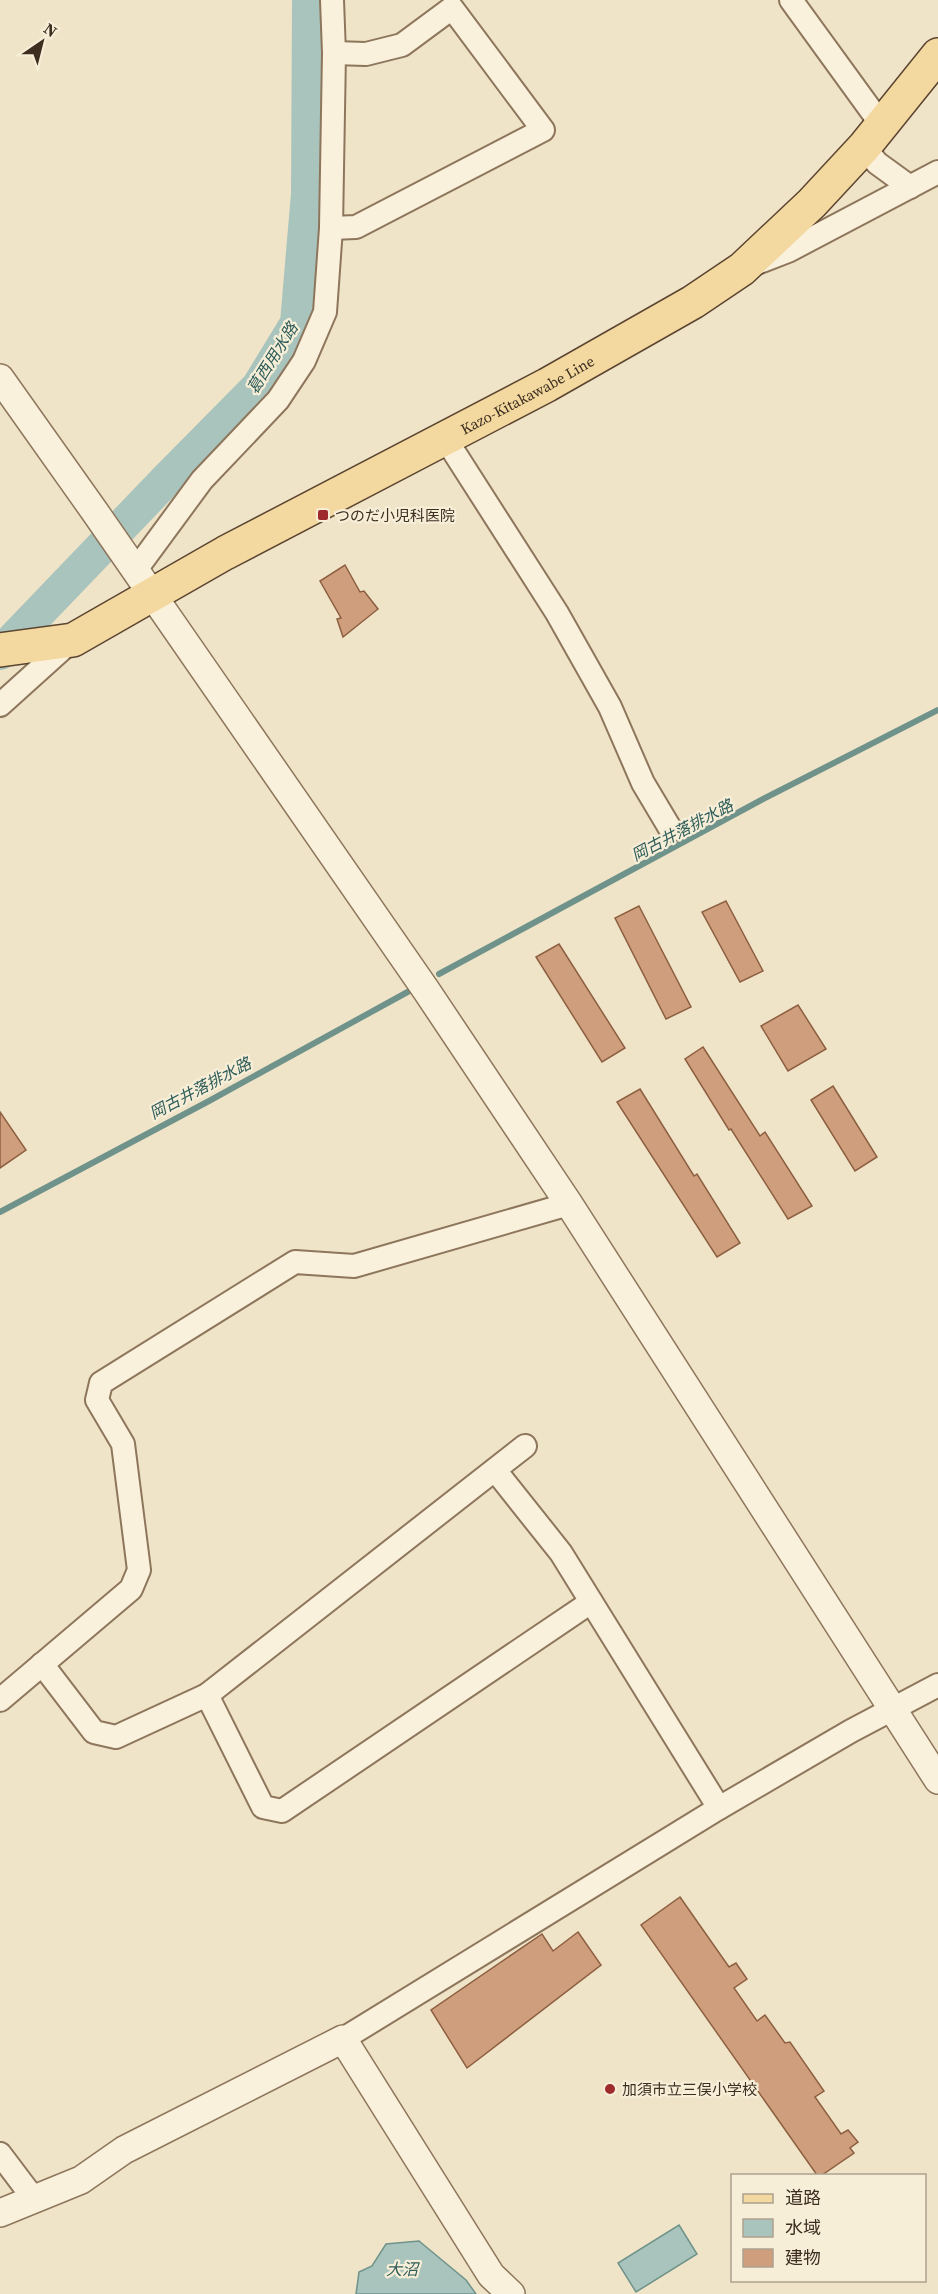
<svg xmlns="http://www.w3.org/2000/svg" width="938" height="2294" viewBox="0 0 938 2294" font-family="'Source Serif 4','Noto Sans JP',serif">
  <rect width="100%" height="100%" fill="#f0e4c8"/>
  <g fill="#a9c4bc" stroke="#6f938a" stroke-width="1.5">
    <path d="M 679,2225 L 697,2254 L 636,2292 L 618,2263 Z"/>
    <path d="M 419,2241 L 466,2280 L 476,2294 L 356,2294 L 359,2272 L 372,2266 L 386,2244 Z"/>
  </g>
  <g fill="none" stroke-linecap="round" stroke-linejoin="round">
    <g stroke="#6f938a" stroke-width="6">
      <path d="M 439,974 L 765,798 L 938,710"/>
      <path d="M 0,1212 L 209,1101 L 413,989"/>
    </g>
    <path stroke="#a9c4bc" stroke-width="34" d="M 0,653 L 166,480 L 258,387 L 297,323 L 308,194 L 309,0"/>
  </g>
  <g fill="#cf9f7d" stroke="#8d5f41" stroke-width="1.5">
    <path d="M 345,565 L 360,592 L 364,591 L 378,609 L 343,637 L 337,619 L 341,618 L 320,581 Z"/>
    <path d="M 726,901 L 763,971 L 740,982 L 702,912 Z"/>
    <path d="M 639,906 L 691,1007 L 666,1019 L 615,918 Z"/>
    <path d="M 559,944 L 625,1048 L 602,1062 L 536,957 Z"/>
    <path d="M 798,1005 L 826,1049 L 788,1071 L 761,1026 Z"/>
    <path d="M 703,1047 L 760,1136 L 765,1132 L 812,1206 L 788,1219 L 731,1129 L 729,1130 L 685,1059 Z"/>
    <path d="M 833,1086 L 877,1157 L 855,1171 L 811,1100 Z"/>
    <path d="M 640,1089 L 694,1176 L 697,1174 L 740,1243 L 717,1257 L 617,1102 Z"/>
    <path d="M 0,1112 L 26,1150 L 0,1168 Z"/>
    <path d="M 680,1897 L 729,1967 L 736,1963 L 747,1979 L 734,1988 L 757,2021 L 765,2015 L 785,2043 L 790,2042 L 824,2091 L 815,2097 L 841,2134 L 848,2130 L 858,2142 L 850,2148 L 854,2153 L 822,2175 L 817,2175 L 641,1925 Z"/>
    <path d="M 578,1932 L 601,1965 L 467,2068 L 431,2010 L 542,1934 L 553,1951 Z"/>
  </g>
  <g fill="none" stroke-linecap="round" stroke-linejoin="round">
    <defs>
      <g id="minor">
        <path d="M 791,0 L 881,124"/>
        <path d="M 864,147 L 877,163 L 910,187"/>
        <path d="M 331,228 L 356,227 L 543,130 L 452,8 L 402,45 L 366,54 L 334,53"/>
        <path d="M 757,263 L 788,251 L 938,172"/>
        <path d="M 445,438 L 557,613 L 610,707 L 643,783 L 671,830"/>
        <path d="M 135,571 L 202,480 L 278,400 L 304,361 L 325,312 L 331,228 L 334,53 L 332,0"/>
        <path d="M 0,705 L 71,641"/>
        <path d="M 495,1470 L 561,1553 L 719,1808"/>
        <path d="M 42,1664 L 94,1732 L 116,1737 L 207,1695 L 525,1446"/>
        <path d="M 207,1695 L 263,1807 L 282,1811 L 591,1602"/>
        <path d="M 0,1700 L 131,1589 L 139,1570 L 123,1444 L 97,1400 L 101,1383 L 295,1262 L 354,1266 L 569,1204"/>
        <path d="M 343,2039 L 719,1808 L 851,1731 L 938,1685"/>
        <path d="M 0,2154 L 34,2199"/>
      </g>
      <g id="tertiary">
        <path d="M 0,378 L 95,512 L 426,990 L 569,1204 L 938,1780"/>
        <path d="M 0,2213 L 81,2180 L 124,2150 L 343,2039 L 491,2275 L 511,2294"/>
      </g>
      <g id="primary">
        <path id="s1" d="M 0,650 L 73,640 L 225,553 L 547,385 L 693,302 L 742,269 L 812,203 L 864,147 L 938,55"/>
      </g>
    </defs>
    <use href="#minor" stroke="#8d765c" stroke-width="26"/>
    <use href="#tertiary" stroke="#8d765c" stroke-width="30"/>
    <use href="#primary" stroke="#5b4430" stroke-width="36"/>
    <use href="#minor" stroke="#faf1dc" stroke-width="22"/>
    <use href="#tertiary" stroke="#faf1dc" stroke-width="27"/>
    <use href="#primary" stroke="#f3d9a0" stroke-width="33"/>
  </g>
  <g fill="#9e2a2b" stroke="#f7eed8" stroke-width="2">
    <rect x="317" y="509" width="12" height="12" rx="3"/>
    <circle cx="610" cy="2089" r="6"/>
  </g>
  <g text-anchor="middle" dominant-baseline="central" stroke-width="4.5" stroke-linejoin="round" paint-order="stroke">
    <g font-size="15" fill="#3d2e20" stroke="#f7eed8">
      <text stroke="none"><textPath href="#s1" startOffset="590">Kazo-Kitakawabe Line</textPath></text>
    </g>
    <g font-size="15" fill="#3d2e20" stroke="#f7eed8" text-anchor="start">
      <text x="335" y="515">つのだ小児科医院</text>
      <text x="622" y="2089">加須市立三俣小学校</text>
    </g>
    <g font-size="16" font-style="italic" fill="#2f5d5a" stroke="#f7eed8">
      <text transform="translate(272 358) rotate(-58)">葛西用水路</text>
      <text transform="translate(682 830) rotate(-28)">岡古井落排水路</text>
      <text transform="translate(200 1088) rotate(-28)">岡古井落排水路</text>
      <text x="402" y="2269">大沼</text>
    </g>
  </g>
  <rect x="731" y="2174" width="195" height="108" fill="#f7eed8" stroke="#ada18e" stroke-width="1.5"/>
  <rect x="743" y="2194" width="30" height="9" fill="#f3d9a0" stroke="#ada18e" stroke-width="1.5"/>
  <text x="785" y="2204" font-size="18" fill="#3d2e20">道路</text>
  <rect x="743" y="2219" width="30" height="18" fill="#a9c4bc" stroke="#ada18e" stroke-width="1.5"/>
  <text x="785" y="2234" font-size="18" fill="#3d2e20">水域</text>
  <rect x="743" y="2249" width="30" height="18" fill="#cf9f7d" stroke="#ada18e" stroke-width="1.5"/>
  <text x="785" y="2264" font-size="18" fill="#3d2e20">建物</text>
  <g transform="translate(42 42) rotate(35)" stroke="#f7eed8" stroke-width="4.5" paint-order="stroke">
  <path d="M0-4.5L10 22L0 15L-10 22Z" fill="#3d2e20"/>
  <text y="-9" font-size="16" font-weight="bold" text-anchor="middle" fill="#3d2e20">N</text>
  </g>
</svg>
